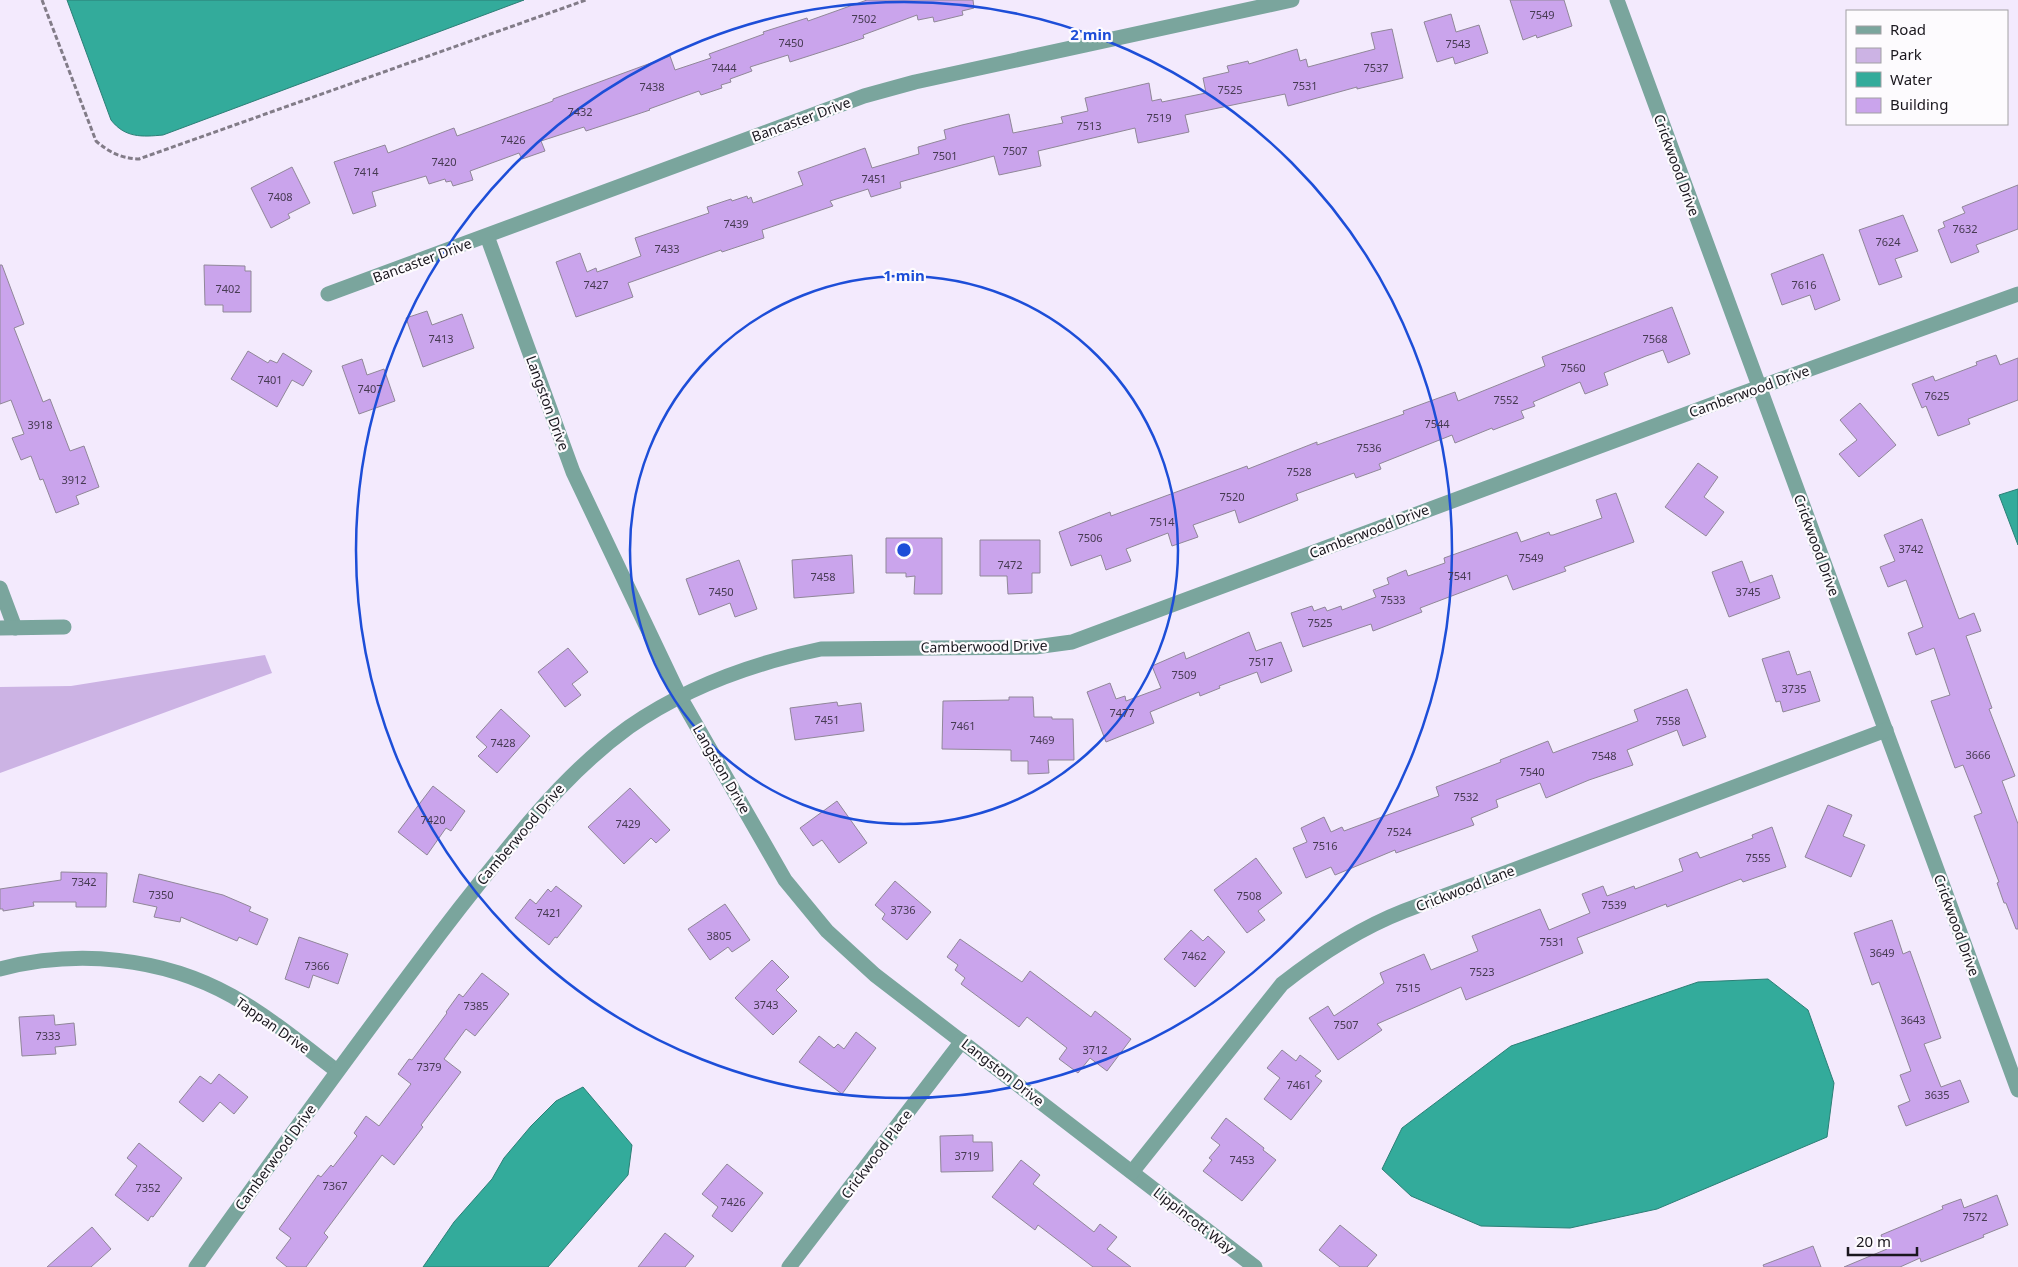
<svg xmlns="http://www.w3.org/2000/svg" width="2018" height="1267" viewBox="0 0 2018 1267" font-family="'Noto Sans',sans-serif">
  <rect width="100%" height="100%" fill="#f3eafd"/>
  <path fill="#ccb3e4" d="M 265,655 L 272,673 L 0,773 L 0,687 L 71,686 Z"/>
  <g fill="#33ab9b" stroke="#2c7f76">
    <path d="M 67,0 L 524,0 L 163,135 C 142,137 125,138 111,120 Z"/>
    <path d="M 2018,489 L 2018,545 L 1999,495 Z"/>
    <path d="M 1768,979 L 1808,1010 L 1834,1083 L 1827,1137 L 1657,1209 L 1570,1228 L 1481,1226 L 1411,1196 L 1382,1169 L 1402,1128 L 1511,1046 L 1698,982 Z"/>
    <path d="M 583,1087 L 632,1145 L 628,1175 L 548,1267 L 423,1267 L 454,1222 L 492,1179 L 504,1158 L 531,1126 L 556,1101 Z"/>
  </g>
  <g fill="#caa4ec" stroke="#908798">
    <path d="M 867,0 L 973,0 L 974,8 L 962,11 L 963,15 L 934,22 L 933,17 L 918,20 L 917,15 L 863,35 L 864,38 L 843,45 L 790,62 L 788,55 L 750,67 L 752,71 L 730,79 L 731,82 L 721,85 L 722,88 L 701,95 L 699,91 L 649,109 L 650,110 L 586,131 L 584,127 L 541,141 L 545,151 L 522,159 L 519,153 L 470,171 L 473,180 L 453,186 L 451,181 L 446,182 L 445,179 L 429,184 L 426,176 L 372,192 L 376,206 L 353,214 L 334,162 L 385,145 L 388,153 L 454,128 L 457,136 L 553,101 L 553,99 L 670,56 L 675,70 L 711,58 L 709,54 L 764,34 L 763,32 L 807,18 L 808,21 Z"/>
    <path d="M 1510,0 L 1564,0 L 1572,26 L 1537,38 L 1536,35 L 1523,40 Z"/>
    <path d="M 1451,14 L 1456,32 L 1479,25 L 1488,53 L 1455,64 L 1453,57 L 1437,62 L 1424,22 Z"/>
    <path d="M 1392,29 L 1403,78 L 1357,89 L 1357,87 L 1288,106 L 1285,94 L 1185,115 L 1189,132 L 1138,143 L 1135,128 L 1038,151 L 1041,166 L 999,175 L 994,156 L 900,182 L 901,188 L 871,197 L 868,189 L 830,201 L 833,206 L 762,230 L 764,238 L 722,252 L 721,250 L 628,283 L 633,297 L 576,317 L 556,262 L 580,253 L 587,272 L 596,268 L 597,272 L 641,256 L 635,238 L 709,213 L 707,207 L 731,199 L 732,201 L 747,196 L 748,199 L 751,197 L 753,203 L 803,185 L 798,172 L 865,148 L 872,168 L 919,154 L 918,147 L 946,139 L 944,130 L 962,125 L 1009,114 L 1013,133 L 1063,123 L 1061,117 L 1088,111 L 1085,98 L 1149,83 L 1152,101 L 1161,99 L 1162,102 L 1206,93 L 1203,78 L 1229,72 L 1227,66 L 1248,61 L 1249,64 L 1297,49 L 1300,61 L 1306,59 L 1308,67 L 1375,49 L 1371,33 Z"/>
    <path d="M 292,167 L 310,203 L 288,214 L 290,218 L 271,228 L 251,188 Z"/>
    <path d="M 2018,185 L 2018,229 L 1976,245 L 1979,252 L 1951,263 L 1938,230 L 1945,227 L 1943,222 L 1965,213 L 1962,207 Z"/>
    <path d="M 1903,215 L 1918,251 L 1895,259 L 1902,277 L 1879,285 L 1859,230 Z"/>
    <path d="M 1823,254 L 1840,300 L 1815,310 L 1810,295 L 1782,305 L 1771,274 Z"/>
    <path d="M 0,265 L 2,265 L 24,324 L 14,328 L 43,402 L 50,399 L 70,451 L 84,446 L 99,487 L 76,496 L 79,504 L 56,513 L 43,479 L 40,480 L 31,456 L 21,460 L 12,438 L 24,434 L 11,400 L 0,404 Z"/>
    <path d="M 204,265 L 245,266 L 245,271 L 251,271 L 251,312 L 223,312 L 223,305 L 205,305 Z"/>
    <path d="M 1672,307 L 1690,354 L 1668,363 L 1663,350 L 1646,356 L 1604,373 L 1608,385 L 1585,394 L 1580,382 L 1533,402 L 1535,406 L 1521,411 L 1524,418 L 1493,430 L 1492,428 L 1455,443 L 1452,435 L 1379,464 L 1381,469 L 1356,478 L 1354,473 L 1296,494 L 1298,500 L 1239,523 L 1235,510 L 1193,525 L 1198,537 L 1172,546 L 1168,533 L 1126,549 L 1131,561 L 1106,570 L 1101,555 L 1071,566 L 1059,532 L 1110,512 L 1111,516 L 1247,466 L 1248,469 L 1317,442 L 1317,445 L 1404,414 L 1403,411 L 1455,392 L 1458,401 L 1545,366 L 1542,357 Z"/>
    <path d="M 427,311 L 432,325 L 462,314 L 474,348 L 423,367 L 406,318 Z"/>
    <path d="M 248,351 L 268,363 L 270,360 L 277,363 L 283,353 L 312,371 L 303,386 L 292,380 L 277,407 L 231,379 Z"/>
    <path d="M 1996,355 L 2000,365 L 2018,358 L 2018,400 L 1968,419 L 1970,424 L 1938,436 L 1926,406 L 1922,408 L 1912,384 L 1933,376 L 1935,381 L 1977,365 L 1976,362 Z"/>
    <path d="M 362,359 L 367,375 L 384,369 L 395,401 L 359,414 L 342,366 Z"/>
    <path d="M 1860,403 L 1896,445 L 1859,477 L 1839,454 L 1857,440 L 1840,420 Z"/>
    <path d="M 1698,463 L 1718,477 L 1704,497 L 1724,512 L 1706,536 L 1665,507 Z"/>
    <path d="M 1616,493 L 1634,542 L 1564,567 L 1566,571 L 1513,590 L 1507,575 L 1420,608 L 1422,612 L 1373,631 L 1371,624 L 1303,647 L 1291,613 L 1312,606 L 1314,611 L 1325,607 L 1327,611 L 1341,606 L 1342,610 L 1376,597 L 1373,590 L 1389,584 L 1387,578 L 1406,570 L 1408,576 L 1445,563 L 1444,558 L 1517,532 L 1521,542 L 1549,532 L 1550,535 L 1553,535 L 1602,518 L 1596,500 Z"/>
    <path d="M 1922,519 L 1959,619 L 1974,613 L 1981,631 L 1966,636 L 1992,708 L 1989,709 L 2015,776 L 2002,781 L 2018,824 L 2018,929 L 2016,929 L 2006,903 L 2004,903 L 1997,883 L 1999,882 L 1974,816 L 1982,813 L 1963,765 L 1955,768 L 1931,701 L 1950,695 L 1934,648 L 1916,655 L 1908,633 L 1923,627 L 1906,580 L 1888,587 L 1880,567 L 1895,561 L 1884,535 Z"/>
    <path d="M 886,538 L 942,538 L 942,594 L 914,594 L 915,576 L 906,577 L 906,573 L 886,573 Z"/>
    <path d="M 980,540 L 1040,540 L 1040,573 L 1032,573 L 1032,593 L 1008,594 L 1007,576 L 980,576 Z"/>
    <path d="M 852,555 L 854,593 L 794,598 L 792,560 Z"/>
    <path d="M 739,560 L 757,609 L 735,617 L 730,603 L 699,615 L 686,579 Z"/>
    <path d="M 1742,561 L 1750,583 L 1772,575 L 1780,598 L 1729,617 L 1712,572 Z"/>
    <path d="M 1249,632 L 1256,651 L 1281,642 L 1292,671 L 1261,683 L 1257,672 L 1219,686 L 1220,688 L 1200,696 L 1199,692 L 1150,712 L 1154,723 L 1106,742 L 1087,692 L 1110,683 L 1116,699 L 1125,696 L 1126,701 L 1161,688 L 1152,666 L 1184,652 L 1186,659 Z"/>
    <path d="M 568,648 L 588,672 L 572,684 L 581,695 L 565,707 L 538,672 Z"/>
    <path d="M 1789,651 L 1797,675 L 1810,671 L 1820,701 L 1783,712 L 1780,701 L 1776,702 L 1762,659 Z"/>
    <path d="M 1687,689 L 1706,737 L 1683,746 L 1677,730 L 1627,750 L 1633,765 L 1589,780 L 1546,798 L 1540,783 L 1496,800 L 1498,807 L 1471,818 L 1474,825 L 1396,853 L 1395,850 L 1335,875 L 1331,867 L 1306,878 L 1293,848 L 1307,842 L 1301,828 L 1324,817 L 1331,832 L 1342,827 L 1344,831 L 1439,796 L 1436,787 L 1501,762 L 1500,760 L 1548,741 L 1553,753 L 1638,721 L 1634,710 Z"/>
    <path d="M 1009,697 L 1033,697 L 1034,717 L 1052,717 L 1052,719 L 1073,719 L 1074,760 L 1048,760 L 1049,773 L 1028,774 L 1028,761 L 1011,761 L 1011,750 L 942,749 L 943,701 L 1009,700 Z"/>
    <path d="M 837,702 L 838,706 L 861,703 L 864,731 L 795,740 L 790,708 Z"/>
    <path d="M 501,709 L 530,736 L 497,773 L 478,756 L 487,747 L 476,737 Z"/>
    <path d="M 433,786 L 465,811 L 451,831 L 446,828 L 427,855 L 398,832 Z"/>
    <path d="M 630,788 L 670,830 L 656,843 L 651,838 L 624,864 L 588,827 Z"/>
    <path d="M 837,801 L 867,843 L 839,863 L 822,840 L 813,846 L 800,828 Z"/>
    <path d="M 1828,805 L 1852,815 L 1843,836 L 1865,845 L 1851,877 L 1805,857 Z"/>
    <path d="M 1772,827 L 1786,867 L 1743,882 L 1741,879 L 1667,907 L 1666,904 L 1577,938 L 1583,953 L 1466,1000 L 1461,987 L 1377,1024 L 1382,1030 L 1338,1060 L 1309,1018 L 1328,1006 L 1334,1016 L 1384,983 L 1380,973 L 1424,954 L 1431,970 L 1478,951 L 1472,936 L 1540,909 L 1549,930 L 1590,913 L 1582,894 L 1603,886 L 1607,896 L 1634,886 L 1635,889 L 1683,871 L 1679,859 L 1697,852 L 1700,858 L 1753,838 L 1752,835 Z"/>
    <path d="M 1256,858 L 1282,893 L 1258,911 L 1265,920 L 1247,933 L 1214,890 Z"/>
    <path d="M 61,872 L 107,873 L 106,907 L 76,907 L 76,902 L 33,902 L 34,906 L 3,911 L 3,909 L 0,909 L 0,889 L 61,880 Z"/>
    <path d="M 139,874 L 223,895 L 251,907 L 249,911 L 268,919 L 257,945 L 239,937 L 237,941 L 181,917 L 180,922 L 154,917 L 157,907 L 133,902 Z"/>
    <path d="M 895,881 L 931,912 L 907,940 L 882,919 L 885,914 L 875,905 Z"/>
    <path d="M 556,886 L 582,906 L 557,938 L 555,937 L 549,945 L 515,918 L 530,899 L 536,904 L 548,889 L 551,892 Z"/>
    <path d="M 725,904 L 750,940 L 732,952 L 728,947 L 710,960 L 688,929 Z"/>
    <path d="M 1892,920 L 1903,954 L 1910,951 L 1941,1038 L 1924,1044 L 1941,1087 L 1960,1080 L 1969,1102 L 1906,1126 L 1898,1106 L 1910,1101 L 1900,1075 L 1911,1071 L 1879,982 L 1872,985 L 1854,933 Z"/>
    <path d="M 1191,930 L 1203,941 L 1208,936 L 1225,952 L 1195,987 L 1164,959 Z"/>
    <path d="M 299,937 L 348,954 L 338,984 L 313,975 L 309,988 L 285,979 Z"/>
    <path d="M 960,939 L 1022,982 L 1030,971 L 1091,1017 L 1095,1011 L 1131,1039 L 1107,1071 L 1090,1058 L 1078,1073 L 1059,1059 L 1067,1048 L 1027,1017 L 1019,1027 L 961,984 L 965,978 L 955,970 L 958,965 L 947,957 Z"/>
    <path d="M 772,960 L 789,977 L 776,990 L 797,1011 L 773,1035 L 735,998 Z"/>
    <path d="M 482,973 L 509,994 L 475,1036 L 466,1029 L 444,1059 L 461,1072 L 421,1125 L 423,1127 L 394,1165 L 382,1155 L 324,1233 L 328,1237 L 306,1267 L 287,1267 L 276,1258 L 291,1238 L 279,1229 L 318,1175 L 321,1177 L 331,1165 L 333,1167 L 357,1136 L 354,1133 L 366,1116 L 379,1126 L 411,1084 L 398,1074 L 409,1059 L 412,1060 L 447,1013 L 446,1012 L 459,994 L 463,997 Z"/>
    <path d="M 54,1015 L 55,1025 L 74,1023 L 76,1045 L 55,1047 L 56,1054 L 22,1056 L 19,1017 Z"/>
    <path d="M 856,1032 L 876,1048 L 842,1094 L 799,1062 L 819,1036 L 834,1048 L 838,1044 L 844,1049 Z"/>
    <path d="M 1282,1050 L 1296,1061 L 1300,1055 L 1321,1071 L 1315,1076 L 1322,1081 L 1291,1120 L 1264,1099 L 1280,1078 L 1267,1068 Z"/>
    <path d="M 219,1074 L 248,1097 L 234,1114 L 220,1102 L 203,1122 L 179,1102 L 200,1076 L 211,1084 Z"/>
    <path d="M 1226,1118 L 1264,1148 L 1263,1150 L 1276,1160 L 1242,1201 L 1203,1171 L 1212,1160 L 1209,1158 L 1220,1145 L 1211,1138 Z"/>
    <path d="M 973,1135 L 973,1142 L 992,1142 L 993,1171 L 941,1172 L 940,1136 Z"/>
    <path d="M 139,1143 L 182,1178 L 153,1217 L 151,1216 L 148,1221 L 115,1195 L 137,1166 L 127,1158 Z"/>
    <path d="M 1021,1160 L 1040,1175 L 1033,1184 L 1094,1232 L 1100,1224 L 1117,1237 L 1107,1249 L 1131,1267 L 1093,1267 L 1038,1225 L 1035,1230 L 992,1197 Z"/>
    <path d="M 727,1164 L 763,1193 L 732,1232 L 712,1216 L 718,1207 L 702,1194 Z"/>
    <path d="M 1997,1195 L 2008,1225 L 1983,1235 L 1984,1237 L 1921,1262 L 1920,1258 L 1900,1267 L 1844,1267 L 1887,1249 L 1881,1235 L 1943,1209 L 1942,1206 L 1961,1199 L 1964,1208 Z"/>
    <path d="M 1340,1225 L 1377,1255 L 1367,1267 L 1340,1267 L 1319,1250 Z"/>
    <path d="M 92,1227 L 111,1249 L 91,1267 L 47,1267 Z"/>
    <path d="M 665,1233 L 694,1256 L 685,1267 L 638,1267 Z"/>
    <path d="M 1813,1246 L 1821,1267 L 1764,1267 L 1763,1265 Z"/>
  </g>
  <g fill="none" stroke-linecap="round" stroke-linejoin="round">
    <path stroke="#827c88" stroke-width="3" stroke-dasharray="5 2.5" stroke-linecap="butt" d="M 42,0 L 96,141 C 110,153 121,158 139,159 L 586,0"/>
    <g stroke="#7aa59d" stroke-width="15">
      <path d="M 1617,0 L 2018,1090"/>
      <path d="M 487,236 L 573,472 L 680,697 L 785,880 L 827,931 L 875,975 L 1255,1267"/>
      <path d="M 328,294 L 864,96 L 915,82 L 1292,0"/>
      <path d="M 0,588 L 15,628"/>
      <path d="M 0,628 L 64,627"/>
      <path d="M 0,969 C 77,949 162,957 232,996 C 269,1017 303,1045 337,1071"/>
      <path d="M 1132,1172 L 1282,984 C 1320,954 1358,929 1404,911 L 1886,730"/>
      <path d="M 196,1267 C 269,1165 343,1063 418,963 C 444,928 471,893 499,859 C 538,810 578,764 629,727 C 685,688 754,663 821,649 L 1035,647 L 1072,642 L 1735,396 L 2018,294"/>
      <path d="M 789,1267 L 962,1041"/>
    </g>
  </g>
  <g fill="none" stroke="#1d4ed8" stroke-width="2.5">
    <circle cx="904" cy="550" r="274"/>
    <circle cx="904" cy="550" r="548"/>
  </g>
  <g text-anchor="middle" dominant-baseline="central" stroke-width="4.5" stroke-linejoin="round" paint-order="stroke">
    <g font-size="11" fill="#463a52">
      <text x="1542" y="14">7549</text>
      <text x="864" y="18">7502</text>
      <text x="791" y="42">7450</text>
      <text x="1458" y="43">7543</text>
      <text x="724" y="67">7444</text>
      <text x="1376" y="67">7537</text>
      <text x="1305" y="85">7531</text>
      <text x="652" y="86">7438</text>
      <text x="1230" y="89">7525</text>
      <text x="580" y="111">7432</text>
      <text x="1159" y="117">7519</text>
      <text x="1089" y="125">7513</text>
      <text x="513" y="139">7426</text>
      <text x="1015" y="150">7507</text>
      <text x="945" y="155">7501</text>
      <text x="444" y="161">7420</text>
      <text x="366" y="171">7414</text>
      <text x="874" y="178">7451</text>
      <text x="280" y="196">7408</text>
      <text x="736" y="223">7439</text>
      <text x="1965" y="228">7632</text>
      <text x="1888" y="241">7624</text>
      <text x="667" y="248">7433</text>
      <text x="596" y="284">7427</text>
      <text x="1804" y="284">7616</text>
      <text x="228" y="288">7402</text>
      <text x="441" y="338">7413</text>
      <text x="1655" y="338">7568</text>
      <text x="1573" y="367">7560</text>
      <text x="270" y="379">7401</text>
      <text x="370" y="388">7407</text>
      <text x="1937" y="395">7625</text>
      <text x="1506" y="399">7552</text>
      <text x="1437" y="423">7544</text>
      <text x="40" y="424">3918</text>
      <text x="1369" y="447">7536</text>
      <text x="1299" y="471">7528</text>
      <text x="74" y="479">3912</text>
      <text x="1232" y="496">7520</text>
      <text x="1162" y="521">7514</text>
      <text x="1090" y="537">7506</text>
      <text x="1911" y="548">3742</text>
      <text x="1531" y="557">7549</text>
      <text x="1010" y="564">7472</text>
      <text x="1460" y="575">7541</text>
      <text x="823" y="576">7458</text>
      <text x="721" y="591">7450</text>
      <text x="1748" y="591">3745</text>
      <text x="1393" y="599">7533</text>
      <text x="1320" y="622">7525</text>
      <text x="1261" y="661">7517</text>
      <text x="1184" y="674">7509</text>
      <text x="1794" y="688">3735</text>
      <text x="1122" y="712">7477</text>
      <text x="827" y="719">7451</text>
      <text x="1668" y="720">7558</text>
      <text x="963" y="725">7461</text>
      <text x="1042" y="739">7469</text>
      <text x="503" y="742">7428</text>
      <text x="1978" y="754">3666</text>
      <text x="1604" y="755">7548</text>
      <text x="1532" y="771">7540</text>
      <text x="1466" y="796">7532</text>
      <text x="433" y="819">7420</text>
      <text x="628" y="823">7429</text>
      <text x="1399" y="831">7524</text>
      <text x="1325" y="845">7516</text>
      <text x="1758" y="857">7555</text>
      <text x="84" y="881">7342</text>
      <text x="161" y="894">7350</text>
      <text x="1249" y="895">7508</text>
      <text x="1614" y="904">7539</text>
      <text x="903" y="909">3736</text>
      <text x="549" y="912">7421</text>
      <text x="719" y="935">3805</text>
      <text x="1552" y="941">7531</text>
      <text x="1882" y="952">3649</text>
      <text x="1194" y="955">7462</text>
      <text x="317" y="965">7366</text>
      <text x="1482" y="971">7523</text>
      <text x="1408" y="987">7515</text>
      <text x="766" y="1004">3743</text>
      <text x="476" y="1005">7385</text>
      <text x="1913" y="1019">3643</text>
      <text x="1346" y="1024">7507</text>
      <text x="48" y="1035">7333</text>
      <text x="1095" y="1049">3712</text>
      <text x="429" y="1066">7379</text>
      <text x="1299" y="1084">7461</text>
      <text x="1937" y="1094">3635</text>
      <text x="967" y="1155">3719</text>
      <text x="1242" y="1159">7453</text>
      <text x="335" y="1185">7367</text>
      <text x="148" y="1187">7352</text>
      <text x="733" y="1201">7426</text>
      <text x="1975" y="1216">7572</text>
    </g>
    <g font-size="14" fill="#1a171e" stroke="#fdfbfe">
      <text transform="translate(801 119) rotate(-20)">Bancaster Drive</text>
      <text transform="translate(1677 165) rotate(70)">Crickwood Drive</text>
      <text transform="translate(422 260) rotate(-20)">Bancaster Drive</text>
      <text transform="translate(1749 391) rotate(-20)">Camberwood Drive</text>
      <text transform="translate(548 403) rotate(70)">Langston Drive</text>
      <text transform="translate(1369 531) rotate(-21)">Camberwood Drive</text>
      <text transform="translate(1817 545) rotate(70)">Crickwood Drive</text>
      <text transform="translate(984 646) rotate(-1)">Camberwood Drive</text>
      <text transform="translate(722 769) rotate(60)">Langston Drive</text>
      <text transform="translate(520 834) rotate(-50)">Camberwood Drive</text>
      <text transform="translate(1465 888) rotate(-21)">Crickwood Lane</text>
      <text transform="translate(1957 925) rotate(70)">Crickwood Drive</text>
      <text transform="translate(273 1025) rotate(35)">Tappan Drive</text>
      <text transform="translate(1003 1072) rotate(38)">Langston Drive</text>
      <text transform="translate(876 1154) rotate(-53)">Crickwood Place</text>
      <text transform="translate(275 1157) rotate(-54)">Camberwood Drive</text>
      <text transform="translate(1194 1220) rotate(38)">Lippincott Way</text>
    </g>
  </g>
  <circle cx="904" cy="550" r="8" fill="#1d4ed8" stroke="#fdfbfe" stroke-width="2.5"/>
  <g font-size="15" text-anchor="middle" font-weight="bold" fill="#1d4ed8" stroke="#fdfbfe" stroke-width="4.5" stroke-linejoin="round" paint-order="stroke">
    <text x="1091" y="40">2 min</text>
    <text x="904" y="281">1 min</text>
  </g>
  <rect x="1846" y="10" width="162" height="115" fill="#fdfbfe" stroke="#a2a0a4"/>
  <rect x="1856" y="26" width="25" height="8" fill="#7aa59d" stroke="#a2a0a4"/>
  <text x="1890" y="35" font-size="15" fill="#1a171e">Road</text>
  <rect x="1856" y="48" width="25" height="15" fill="#ccb3e4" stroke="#a2a0a4"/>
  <text x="1890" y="60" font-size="15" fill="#1a171e">Park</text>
  <rect x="1856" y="72" width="25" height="15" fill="#33ab9b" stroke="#a2a0a4"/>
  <text x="1890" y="85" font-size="15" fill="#1a171e">Water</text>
  <rect x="1856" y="98" width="25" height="15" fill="#caa4ec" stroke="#a2a0a4"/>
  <text x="1890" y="110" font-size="15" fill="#1a171e">Building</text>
  <path d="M1848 1247v8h69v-8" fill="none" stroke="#1a171e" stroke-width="2.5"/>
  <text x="1856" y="1247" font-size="15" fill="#1a171e" stroke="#fdfbfe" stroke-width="4" paint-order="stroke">20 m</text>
</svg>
